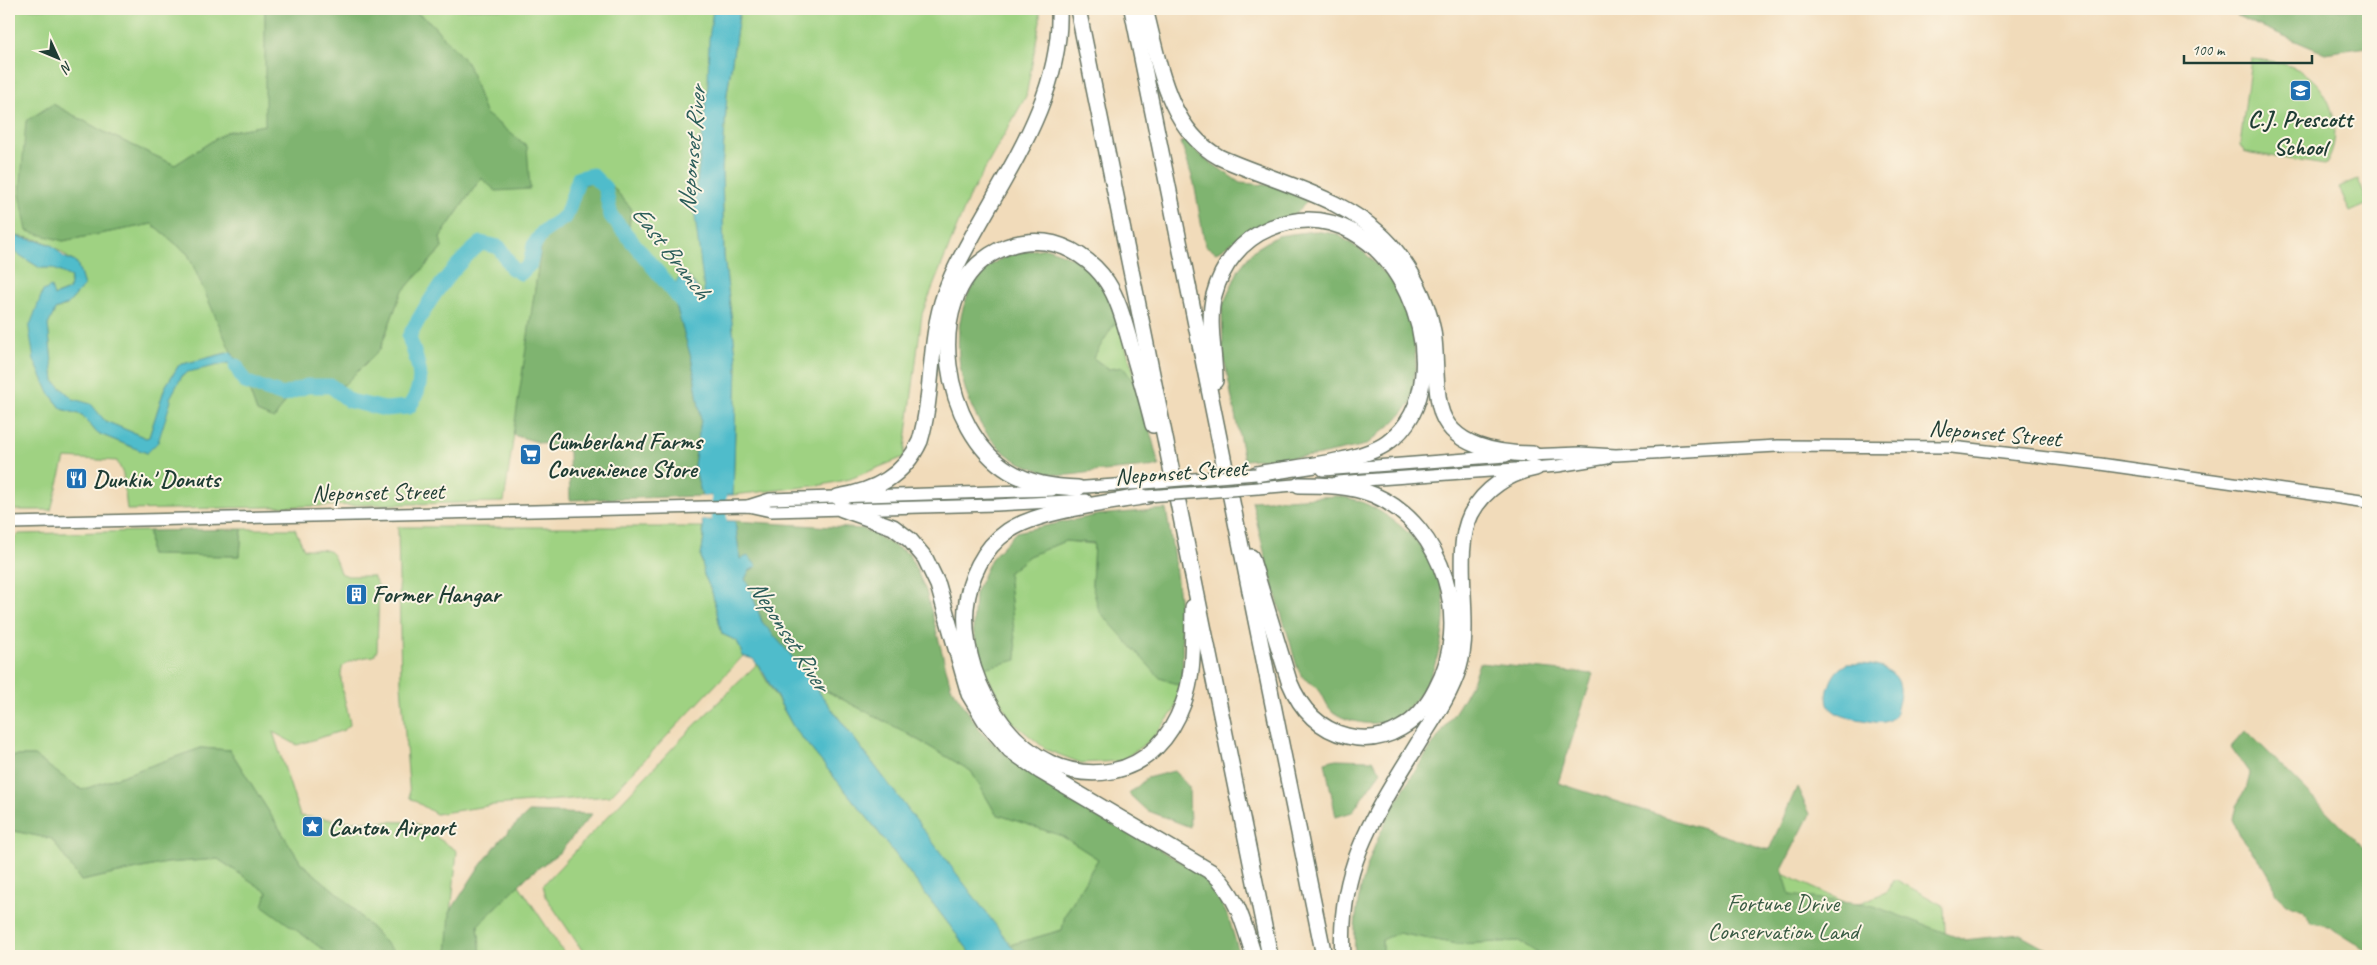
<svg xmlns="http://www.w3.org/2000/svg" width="2377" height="965" viewBox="0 0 2377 965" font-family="Caveat,sans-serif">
  <rect width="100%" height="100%" fill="#fcf5e5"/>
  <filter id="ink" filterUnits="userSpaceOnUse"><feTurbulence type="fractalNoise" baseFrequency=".02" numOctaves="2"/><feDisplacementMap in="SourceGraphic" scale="10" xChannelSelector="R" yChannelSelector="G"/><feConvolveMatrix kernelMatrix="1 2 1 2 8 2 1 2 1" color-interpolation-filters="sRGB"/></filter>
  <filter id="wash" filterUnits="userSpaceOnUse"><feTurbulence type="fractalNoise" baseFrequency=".0096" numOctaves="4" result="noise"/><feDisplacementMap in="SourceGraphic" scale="20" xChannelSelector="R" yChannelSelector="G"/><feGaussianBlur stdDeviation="1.12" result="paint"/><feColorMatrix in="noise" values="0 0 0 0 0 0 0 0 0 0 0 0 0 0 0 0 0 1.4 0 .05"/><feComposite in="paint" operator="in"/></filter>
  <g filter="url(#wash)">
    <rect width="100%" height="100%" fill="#f1dbba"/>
    <g fill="#9fd282" stroke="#5f885b">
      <path d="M 9,9 L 265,9 L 266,125 L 226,132 L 175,165 L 106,133 L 53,104 L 63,241 L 152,224 L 188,254 L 228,342 L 231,352 L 179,365 L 165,387 L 149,437 L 146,438 L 105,421 L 91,405 L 73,399 L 54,381 L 48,325 L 55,310 L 67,305 L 84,286 L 77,263 C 65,257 61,251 51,245 C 39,238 22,237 9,235 Z"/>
      <path d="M 411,9 L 728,9 L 713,315 L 700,290 L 685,272 L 671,288 L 628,236 L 631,208 L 612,186 L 604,192 L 598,185 L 582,185 L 560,226 L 542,242 L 504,502 L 127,510 L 123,474 L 117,461 L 65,458 L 51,510 L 9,510 L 9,248 L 40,268 L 52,268 L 71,277 L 69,290 L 53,296 L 43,292 L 49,393 L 62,409 L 82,415 L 97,433 L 147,453 C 154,436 173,381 187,372 C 198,366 217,365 229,363 L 245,386 L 248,386 L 257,412 L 274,419 L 286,401 L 316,383 L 344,385 L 380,349 L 401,293 L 442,248 L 440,237 L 481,178 L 527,146 L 484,113 L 468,64 L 430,22 Z"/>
      <path d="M 740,9 L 1040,9 L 1040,21 L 1026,96 L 968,199 L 922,314 L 904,457 L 850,479 L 822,485 L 733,495 L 737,364 L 724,256 L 722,171 L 727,94 Z"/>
      <path d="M 2251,59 C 2267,60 2282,62 2297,69 C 2332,85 2346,134 2325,165 L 2245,152 L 2240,145 Z"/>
      <path d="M 2358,179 L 2368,204 L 2350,212 L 2339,187 Z"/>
      <path d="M 1109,296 L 1140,391 L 1093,358 L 1100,345 Z"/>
      <path d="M 398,527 L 702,527 L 704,537 L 701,556 L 704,575 L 712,592 L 722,634 L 737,641 L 743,656 L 610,796 L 493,805 L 436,814 L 410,798 L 401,683 Z"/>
      <path d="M 242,529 L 295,529 L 304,549 C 331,550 331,546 340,573 L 348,576 L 373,576 L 379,587 L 377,650 L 374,656 C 365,657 351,659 344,665 C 335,673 349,712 350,725 L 344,730 L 297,745 L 273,732 L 300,816 L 347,821 L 414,822 L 457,851 L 447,956 L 398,956 L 343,898 L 301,863 L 230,750 L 201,748 L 82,790 L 34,756 L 9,756 L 9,544 L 19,534 L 149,531 L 151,555 L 240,556 Z"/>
      <path d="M 1065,541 L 1094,544 L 1092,585 L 1135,649 L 1160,678 L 1182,686 L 1174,711 L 1152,739 L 1121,761 L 1081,763 L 1047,750 L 1011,721 L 983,668 L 1017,659 L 1008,573 L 1029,556 Z"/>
      <path d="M 757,664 L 794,728 L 870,821 L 973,956 L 586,956 L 546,897 L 543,885 L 683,737 Z"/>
      <path d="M 813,684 L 901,730 L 971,771 L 996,814 L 1062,836 L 1098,859 L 1065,915 L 1062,930 L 1010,945 Z"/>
      <path d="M 9,830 L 52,839 L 81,881 L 166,863 L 218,859 L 267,892 L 264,906 L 332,956 L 9,956 Z"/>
      <path d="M 1763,865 L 1853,906 L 1886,892 L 1895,879 L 1944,906 L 1946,956 L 1722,956 Z"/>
      <path d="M 519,885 L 566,956 L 481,956 L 478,925 Z"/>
      <path d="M 1398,933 L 1457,944 L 1519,941 L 1542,956 L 1382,956 L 1382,939 Z"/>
    </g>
    <g fill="#7fb470" stroke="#4f7852">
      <path d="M 265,9 L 411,9 L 430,22 L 468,64 L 485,113 L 527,146 L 530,189 L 496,191 L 481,178 L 440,237 L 442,248 L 401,293 L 380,349 L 344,385 L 316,383 L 286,401 L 274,419 L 257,412 L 242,370 L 231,352 L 188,254 L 152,224 L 63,241 L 27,231 L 20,194 L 26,121 L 53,104 L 106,133 L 175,165 L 226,132 L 265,125 Z"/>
      <path d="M 2238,9 L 2368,9 L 2368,47 L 2324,53 L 2237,16 Z"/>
      <path d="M 1187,141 L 1200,155 L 1240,183 L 1279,186 L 1307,201 L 1297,213 L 1246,234 L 1216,253 L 1205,245 L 1194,183 L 1181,142 Z"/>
      <path d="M 592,183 L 598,185 L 604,192 L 612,186 L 631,208 L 628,236 L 671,288 L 692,361 L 701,420 L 694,465 L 702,496 L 570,500 L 569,451 L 513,435 L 542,242 L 560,226 L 582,185 Z"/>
      <path d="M 1314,231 L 1337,234 L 1365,253 L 1396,285 L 1412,324 L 1416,363 L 1411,403 L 1395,421 L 1366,445 L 1315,456 L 1244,460 L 1223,353 L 1222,307 L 1239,269 L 1254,250 L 1277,236 Z"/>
      <path d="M 1046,248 C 1089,261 1105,278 1116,321 L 1093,358 L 1108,369 L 1123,367 L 1140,391 L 1159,466 C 1137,468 1114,470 1092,472 C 1082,473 1071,476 1061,475 C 1051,474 1038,470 1028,466 C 959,441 931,310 992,264 C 1007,253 1028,251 1046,248 Z"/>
      <path d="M 1337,496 C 1362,499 1378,509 1398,524 C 1414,537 1427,551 1436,570 C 1460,617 1430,731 1364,723 C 1352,721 1343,719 1333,712 C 1326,706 1324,696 1319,690 C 1314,684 1305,681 1301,675 C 1294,663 1292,645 1287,632 C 1273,588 1262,545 1252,501 Z"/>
      <path d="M 1166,509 C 1176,568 1185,626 1182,686 L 1160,678 L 1099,611 L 1092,585 L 1094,543 L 1065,541 L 1029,556 L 1008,573 L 1017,660 L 983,668 L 973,630 L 975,593 L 991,559 L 1016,532 L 1098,515 Z"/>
      <path d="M 735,521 L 864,529 L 909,554 L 926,591 L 951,687 L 983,734 L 1018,765 L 1189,867 L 1212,884 L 1229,919 L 1240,956 L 1019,956 L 1010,945 L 1062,930 L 1065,915 L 1098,859 L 1062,836 L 996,814 L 971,771 L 901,730 L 813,684 L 762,622 L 750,588 L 745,579 L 749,571 L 757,566 L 740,560 Z"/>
      <path d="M 242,529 L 240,556 L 150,555 L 149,531 Z"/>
      <path d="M 1479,663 L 1593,674 L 1558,783 L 1769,850 L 1797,787 L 1810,814 L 1782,869 L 1790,895 L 1874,906 L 1964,940 L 2020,934 L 2060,956 L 1542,956 L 1519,941 L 1457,944 L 1398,933 L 1382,940 L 1382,956 L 1355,956 C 1350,878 1387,811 1430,749 C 1448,722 1470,694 1479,663 Z"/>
      <path d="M 2246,730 L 2368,853 L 2368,951 L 2328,926 L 2312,923 L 2302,910 L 2286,903 L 2275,893 L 2273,882 L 2265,868 L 2240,836 L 2233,820 L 2236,806 L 2246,790 L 2250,774 L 2231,747 Z"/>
      <path d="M 201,748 L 230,750 L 301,863 L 343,898 L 398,956 L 332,956 L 263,906 L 267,892 L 218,859 L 166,863 L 81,881 L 52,839 L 9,830 L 9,756 L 34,756 L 82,790 Z"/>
      <path d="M 1336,759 L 1372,760 L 1381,771 L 1352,812 L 1336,817 L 1325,762 Z"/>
      <path d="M 1174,771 L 1189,787 L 1190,827 L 1146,810 L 1129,794 L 1147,778 Z"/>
      <path d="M 529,812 L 592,814 L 560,852 L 529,875 L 478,925 L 481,956 L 447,956 L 450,912 L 477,870 L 501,839 Z"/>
    </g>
    <g fill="#50bccb" stroke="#387c80">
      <path d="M 713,9 L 740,9 L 727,94 L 722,171 L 724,256 L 737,364 L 733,495 L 702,496 L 694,465 L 701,420 L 692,361 L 671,288 L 684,272 L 705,298 L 694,209 L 708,84 L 709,39 Z"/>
      <path d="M 9,235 L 43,242 L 53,246 L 64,257 L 77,263 L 84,286 L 67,305 L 55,310 L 48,325 L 54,381 L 73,399 L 91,404 L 105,421 L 146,438 L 149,437 L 165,387 L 179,365 L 231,352 L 242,370 L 248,386 L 245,386 L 229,363 L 188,372 L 182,376 L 170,398 L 171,401 L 158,442 L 147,453 L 97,433 L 82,415 L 62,409 L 49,393 L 34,360 L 29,328 L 43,291 L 51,287 L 54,296 L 69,290 L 71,277 L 52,268 L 40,268 L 10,249 Z"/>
      <path d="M 702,520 L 735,521 L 740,559 L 748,556 L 757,566 L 749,571 L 745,579 L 750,588 L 762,622 L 790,654 L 1019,956 L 973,956 L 870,821 L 794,728 L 762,670 L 753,659 L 743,656 L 737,641 L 722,634 L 712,592 L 704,575 L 701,556 L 704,537 Z"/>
      <path d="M 1847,664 C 1872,663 1907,667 1899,700 C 1897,707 1897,716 1889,720 C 1882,725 1871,721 1863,720 C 1841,717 1819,712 1830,684 C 1833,675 1838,668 1847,664 Z"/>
    </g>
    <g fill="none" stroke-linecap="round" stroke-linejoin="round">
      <g stroke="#50bccb" stroke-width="15">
        <path d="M 236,366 L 245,382 L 283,395 L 307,386 L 331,386 L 350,401 L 385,409 L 409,407 C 428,380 418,365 409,337 C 427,302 450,268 481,243 L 499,247 L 512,268 L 521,273 L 530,264 L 534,245 L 543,232 L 566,216 L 579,178 L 592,175 L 605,188 L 611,216 L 683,303"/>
        <path d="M 718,476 L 720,541"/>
      </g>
    </g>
  </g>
  <g filter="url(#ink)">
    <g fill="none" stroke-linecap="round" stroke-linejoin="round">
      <defs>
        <g id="secondary">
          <path d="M 1527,455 L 1580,453 L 1616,455 L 1777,446 L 1952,447 L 2100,464 L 2368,502"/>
          <path d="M 1323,470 L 1506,456"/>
          <path d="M 1337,482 L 1558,466 L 1607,458"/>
          <path d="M 1071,488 L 1144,483"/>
          <path d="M 1258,488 L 1306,484"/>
          <path d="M 748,506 L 770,499 L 1052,490"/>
          <path d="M 9,523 L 748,506 L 771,511 L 996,505 L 1086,500"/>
        </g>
        <g id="highway">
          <path d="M 1078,9 L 1270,956"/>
          <path d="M 1132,9 L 1324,956"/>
          <path d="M 1145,9 C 1159,62 1167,128 1219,157 C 1276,183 1346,196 1390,244 C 1411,268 1427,299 1433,331 C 1437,356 1434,382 1440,407 C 1449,447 1499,454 1533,454"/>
          <path d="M 1215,381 C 1215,353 1207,323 1214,295 C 1222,265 1241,240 1270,228 C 1393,178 1474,381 1387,443 C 1361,462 1290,468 1256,474"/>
          <path d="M 1078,488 C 1054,487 1030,484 1009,471 C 944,432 920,300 990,255 C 1006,245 1026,240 1045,242 C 1069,245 1093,261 1107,282 C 1120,302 1125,326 1132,349 C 1139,374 1147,400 1153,425"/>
          <path d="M 1147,496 C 1108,503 1039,510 1008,531 C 983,548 969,578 966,608 C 960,686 1023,787 1112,771 C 1148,764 1171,737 1183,704 C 1195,673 1192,641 1193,607"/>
          <path d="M 838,497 C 875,491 904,476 920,441 C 934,393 928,340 945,293 C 952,272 963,254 973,235 C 1012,164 1062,93 1059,9"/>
          <path d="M 842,509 L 893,527 L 910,540 L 925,558 L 938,585 L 969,694 L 986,722 L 1010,750 L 1040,771 L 1213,873 C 1238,896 1244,926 1254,956"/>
          <path d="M 1251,557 L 1289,681 C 1300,708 1318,729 1347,736 C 1366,741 1384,738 1401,728 C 1417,719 1428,705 1436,689 C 1472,623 1445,526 1374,495 C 1350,485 1324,485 1299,485"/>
          <path d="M 1343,956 C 1337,865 1377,811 1422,737 C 1436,715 1451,693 1459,667 C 1473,620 1451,554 1471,514 C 1484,489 1509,473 1536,468"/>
        </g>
      </defs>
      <use href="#secondary" stroke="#687463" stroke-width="14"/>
      <use href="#highway" stroke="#687463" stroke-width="18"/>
      <use href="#secondary" stroke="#fff" stroke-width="11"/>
      <use href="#highway" stroke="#fff" stroke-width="15"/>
      <defs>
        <g id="secondary-bridge">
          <path d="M 1144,483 L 1256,474"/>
          <path d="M 1147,496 L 1258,488"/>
        </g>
      </defs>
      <use href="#secondary-bridge" stroke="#687463" stroke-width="14" stroke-linecap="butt"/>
      <use href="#secondary-bridge" stroke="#fff" stroke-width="11"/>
    </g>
  </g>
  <defs>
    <symbol id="school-square" viewBox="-11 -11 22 22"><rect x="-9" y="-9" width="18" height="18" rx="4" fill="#1f6fb2" stroke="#fcf5e5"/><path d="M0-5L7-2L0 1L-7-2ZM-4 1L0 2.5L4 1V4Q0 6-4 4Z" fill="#fff"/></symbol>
    <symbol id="supermarket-square" viewBox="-11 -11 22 22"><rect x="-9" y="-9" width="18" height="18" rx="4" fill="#1f6fb2" stroke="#fcf5e5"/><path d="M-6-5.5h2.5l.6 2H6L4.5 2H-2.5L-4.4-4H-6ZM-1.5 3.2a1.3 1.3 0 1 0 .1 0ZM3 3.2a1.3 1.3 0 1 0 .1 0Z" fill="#fff"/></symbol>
    <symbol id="restaurant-square" viewBox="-11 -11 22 22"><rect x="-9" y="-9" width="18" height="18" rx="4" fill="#1f6fb2" stroke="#fcf5e5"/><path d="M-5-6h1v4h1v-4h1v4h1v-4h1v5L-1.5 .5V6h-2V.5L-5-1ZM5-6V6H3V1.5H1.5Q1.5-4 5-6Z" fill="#fff"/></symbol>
    <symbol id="building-square" viewBox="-11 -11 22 22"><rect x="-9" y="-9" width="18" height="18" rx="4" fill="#1f6fb2" stroke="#fcf5e5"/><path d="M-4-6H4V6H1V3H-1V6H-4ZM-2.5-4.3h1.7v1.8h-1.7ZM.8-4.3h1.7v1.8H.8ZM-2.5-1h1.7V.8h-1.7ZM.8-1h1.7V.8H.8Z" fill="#fff"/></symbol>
    <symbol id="sight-square" viewBox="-11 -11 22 22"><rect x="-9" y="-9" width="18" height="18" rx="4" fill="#1f6fb2" stroke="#fcf5e5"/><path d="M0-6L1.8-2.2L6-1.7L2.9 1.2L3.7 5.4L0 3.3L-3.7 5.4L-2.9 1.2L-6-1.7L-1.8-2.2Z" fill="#fff"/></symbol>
  </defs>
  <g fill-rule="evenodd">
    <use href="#school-square" x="2288" y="78" width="25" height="25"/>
    <use href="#supermarket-square" x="518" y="442" width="25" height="25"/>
    <use href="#restaurant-square" x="64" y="466" width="25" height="25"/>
    <use href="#building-square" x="344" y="582" width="25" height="25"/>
    <use href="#sight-square" x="300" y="814" width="25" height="25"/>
  </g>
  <g text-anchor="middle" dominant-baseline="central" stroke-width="4" stroke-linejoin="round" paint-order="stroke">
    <g font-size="24" font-weight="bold" fill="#1f3d34" stroke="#fcf5e5" text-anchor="start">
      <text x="2300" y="119" text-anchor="middle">C.J. Prescott<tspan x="2300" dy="28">School</tspan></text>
      <text x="547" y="441">Cumberland Farms<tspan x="547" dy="28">Convenience Store</tspan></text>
      <text x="93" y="479">Dunkin' Donuts</text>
      <text x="372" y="594">Former Hangar</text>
      <text x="328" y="827">Canton Airport</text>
    </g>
    <g font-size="24" fill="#1f3d34" stroke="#fcf5e5">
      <text transform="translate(1995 433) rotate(5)">Neponset Street</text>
      <text transform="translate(1181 472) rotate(-4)">Neponset Street</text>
      <text transform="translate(378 492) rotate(-1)">Neponset Street</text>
    </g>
    <g font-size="24" fill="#395b44" stroke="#fcf5e5">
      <text x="1783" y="903">Fortune Drive<tspan x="1783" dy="28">Conservation Land</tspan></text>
    </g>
    <g font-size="25" font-style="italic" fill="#2b5d5a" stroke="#fcf5e5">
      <text transform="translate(692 150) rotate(-85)">Neponset River</text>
      <text transform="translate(671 252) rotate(52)">East Branch</text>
      <text transform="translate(789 635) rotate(57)">Neponset River</text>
    </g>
  </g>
  <rect width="2377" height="965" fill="none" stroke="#fcf5e5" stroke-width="30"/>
  <g transform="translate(58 58) rotate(134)" stroke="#fcf5e5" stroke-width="4" paint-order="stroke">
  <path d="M0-4L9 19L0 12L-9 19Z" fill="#1f3d34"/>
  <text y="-8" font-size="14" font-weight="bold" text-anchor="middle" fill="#1f3d34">N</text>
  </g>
  <path d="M2184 55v8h128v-8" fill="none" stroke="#1f3d34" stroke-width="2.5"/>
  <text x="2192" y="55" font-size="15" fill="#1f3d34" stroke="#fcf5e5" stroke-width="4" paint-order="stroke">100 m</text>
</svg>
